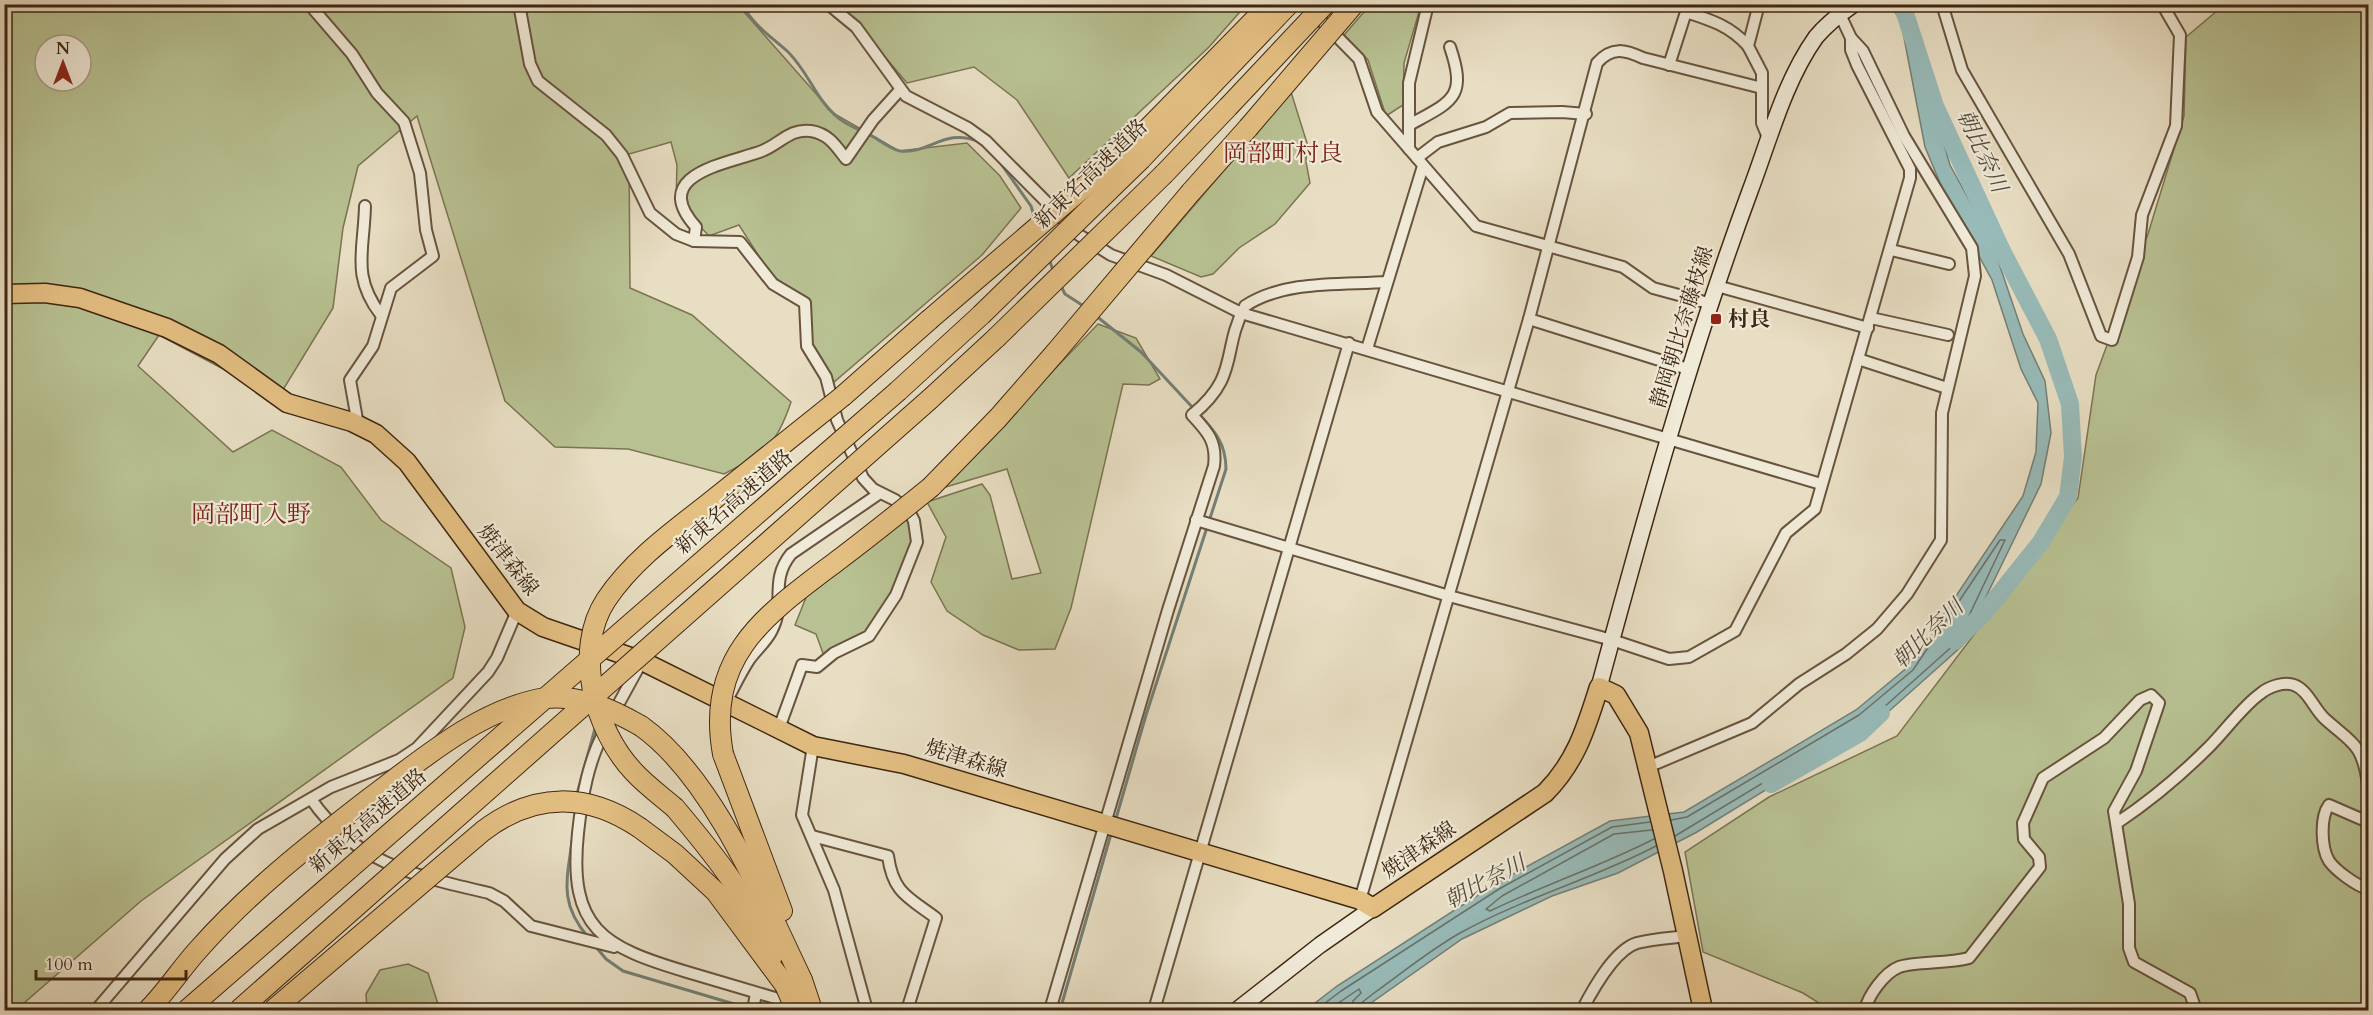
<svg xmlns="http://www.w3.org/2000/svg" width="2373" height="1015" viewBox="0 0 2373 1015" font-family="Cardo,'Noto Serif JP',serif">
  <rect width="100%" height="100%" fill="#e8dec3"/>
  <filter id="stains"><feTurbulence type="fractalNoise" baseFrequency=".00333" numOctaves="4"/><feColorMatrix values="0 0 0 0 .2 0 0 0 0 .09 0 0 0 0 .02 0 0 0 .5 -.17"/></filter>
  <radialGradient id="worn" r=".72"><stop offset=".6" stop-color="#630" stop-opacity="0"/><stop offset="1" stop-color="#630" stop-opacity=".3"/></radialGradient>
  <g fill="#b8c192" stroke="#7b7452" stroke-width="1.5" fill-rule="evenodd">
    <path d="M 5,5 L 738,5 L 833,113 L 899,151 L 967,143 L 1000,176 L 1021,208 L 982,255 L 834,382 L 812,347 L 810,303 L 771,275 L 739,225 L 709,236 L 676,201 L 677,165 L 671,142 L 629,154 L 630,288 L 692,315 L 791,402 C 776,447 765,453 724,474 L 628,449 L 555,447 L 505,401 L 417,116 L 358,166 L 343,228 L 333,308 L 278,398 L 159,335 L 138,366 L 233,452 L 272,430 L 341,467 L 381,520 L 451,568 L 465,627 L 453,678 L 141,901 L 16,1010 L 5,1010 ZM 45,45 L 81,45 L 81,81 L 45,81 Z"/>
    <path d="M 841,5 L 1246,5 L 1209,47 L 1069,178 L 1017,100 L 974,67 L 907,83 Z"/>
    <path d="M 1370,5 L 1421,5 L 1404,63 L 1403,105 L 1386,116 L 1368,60 L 1344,35 Z"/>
    <path d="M 2224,5 L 2368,5 L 2368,1010 L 1830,1010 L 1803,993 L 1703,952 L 1685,852 L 1769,797 L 1897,736 L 2078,498 L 2096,375 L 2148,234 L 2184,116 L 2186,37 Z"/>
    <path d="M 1291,92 L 1307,143 L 1306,162 L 1310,183 L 1275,224 L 1239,248 L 1213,274 L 1201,277 L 1151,256 Z"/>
    <path d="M 1098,324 L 1136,338 L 1160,379 L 1149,385 L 1123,384 L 1071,608 L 1055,649 L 1019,650 L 983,635 L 947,611 L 931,582 L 946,537 L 927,502 L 982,484 L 990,495 L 1012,579 L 1041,573 L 1007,469 L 939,489 Z"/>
    <path d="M 907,513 L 912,544 L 891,597 L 862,639 L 824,656 L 816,634 L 795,625 L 809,590 Z"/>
    <path d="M 408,964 L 428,973 L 440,1010 L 367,1010 L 366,994 L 380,970 Z"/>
  </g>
  <path fill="#98bbb9" stroke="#747f76" stroke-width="1.5" d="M 1891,5 L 1910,5 L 1918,55 L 1950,165 L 1991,240 L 2023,334 L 2045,381 L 2051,433 L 2041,484 L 1962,646 L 1878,721 L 1697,832 L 1618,873 L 1552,896 L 1462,939 L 1361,1010 L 1306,1010 L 1337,986 L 1495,884 L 1610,821 L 1684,812 L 1856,710 L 1909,666 L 2023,496 L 2036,452 L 2038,403 L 2021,369 L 1992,280 L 1943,190 L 1925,147 L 1901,22 Z"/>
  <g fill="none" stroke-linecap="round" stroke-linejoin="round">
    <g stroke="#6b7065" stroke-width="1.5">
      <path d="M 1671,820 L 1687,817 L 1859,715 L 1913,670 L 2000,540 L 2005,540 L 1956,643 L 1874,716 L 1675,836"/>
      <path d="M 1652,830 L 1614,834 L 1502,896 L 1486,909 L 1490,911 C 1544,885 1601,866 1654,839"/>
      <path d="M 1316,1010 L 1341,991 L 1499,889 L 1612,827 L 1650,822"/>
      <path d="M 1328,1010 L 1359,989 L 1361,993 L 1353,1001 L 1351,1010"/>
      <path d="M 1358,1010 L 1360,1004 L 1374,993 C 1402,973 1430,950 1460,933 C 1523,898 1593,879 1656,846"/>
    </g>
    <g stroke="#747f76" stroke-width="3">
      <path d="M 742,4 C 753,25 769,35 786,50 C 807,69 815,98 836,116 C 845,125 861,130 872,136 C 881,141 890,149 900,151 C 932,154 943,127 980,142"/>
      <path d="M 999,161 L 1031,206 L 1035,219"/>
      <path d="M 1049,259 L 1054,273"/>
      <path d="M 1061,286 L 1065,294 L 1085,307"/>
      <path d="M 1095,315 L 1141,352 L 1194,409"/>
      <path d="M 577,794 L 596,725"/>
      <path d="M 1115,822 L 1146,715 L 1226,469 C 1226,444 1215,431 1199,414"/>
      <path d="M 573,834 C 568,877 557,901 588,937"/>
      <path d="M 596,947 L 606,959 L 623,971 L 751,1009"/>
      <path d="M 1060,1010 L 1111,834"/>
    </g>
    <g stroke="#98bbb9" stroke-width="18">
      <path d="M 1902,4 L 1935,106 L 2002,251 L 2048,339 L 2070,404 L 2073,457 L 2068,497 L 2041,542 L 1985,612 L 1955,641"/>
      <path d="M 1771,784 L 1860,733 L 1881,713"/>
    </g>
    <defs>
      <g id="minor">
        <path d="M 309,4 L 352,54 L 377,93 L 404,122 L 420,173 L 426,230 L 433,256 L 391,288 L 373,346 L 350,380 L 358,425"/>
        <path d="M 519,4 L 530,64 L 538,81 L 606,135 L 622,155 L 650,213 L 676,234 L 694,241 L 740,242 L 773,284 L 805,303 L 807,346 L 826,377 L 837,420 L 863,478 L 873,489 L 895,500 L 909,511 L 914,521 L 917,542 L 896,595 L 869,636 L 834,653 L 817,667 L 802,665 L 778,731"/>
        <path d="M 828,4 L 856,27 L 906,96 L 968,128 L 986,141 L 1079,235 L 1111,255 L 1166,275 L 1241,313 L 1821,484"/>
        <path d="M 1305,4 L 1359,59 L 1377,112 L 1476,226 L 1623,267 L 1653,288 L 1712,304"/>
        <path d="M 1759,4 L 1748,46 L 1762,73 L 1762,123 L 1769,140"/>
        <path d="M 1942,4 L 1962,70 L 2069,254 L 2101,336 L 2112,340 L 2138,257 L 2142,215 L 2176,126 L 2180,35 L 2162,4"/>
        <path d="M 1669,65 L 1686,12 C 1711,20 1730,26 1748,46"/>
        <path d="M 1411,124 C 1453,101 1467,97 1450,47"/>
        <path d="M 1409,149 L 1409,83 L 1428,4"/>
        <path d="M 1417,158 L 1438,142 L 1486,127 L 1510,113 L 1562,112 L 1586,114"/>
        <path d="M 365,206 C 364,251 351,276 381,315"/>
        <path d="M 694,241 L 696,227 C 648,174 727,164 762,151 C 780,144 790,128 811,131 C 829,134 836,146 846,159 L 873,120 L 900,90"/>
        <path d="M 1891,250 L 1949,264"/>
        <path d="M 1717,286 L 1868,328"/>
        <path d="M 1871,318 L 1948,335"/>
        <path d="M 1529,319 L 1691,370"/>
        <path d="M 1367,349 L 1423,166"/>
        <path d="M 1858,359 L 1947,388"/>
        <path d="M 1196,520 L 1449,596 L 1612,640 L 1669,659 L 1689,657 L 1735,631 L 1786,533 L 1815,509 L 1910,178 L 1910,169 L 1857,65 L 1851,50 L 1851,38"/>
        <path d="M 728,698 C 735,685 741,672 749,660 C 756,650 767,641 772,630 C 786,603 769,581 791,554 L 880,493"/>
        <path d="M 613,714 L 642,661"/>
        <path d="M 606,728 C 588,761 582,796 578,833 C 568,929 603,947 687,972 C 722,982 757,993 792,1003"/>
        <path d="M 813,746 L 802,815 L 834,890 L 867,1010"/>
        <path d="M 1648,767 L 1752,723 L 1799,684 L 1846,654 L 1877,629 L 1907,594 L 1941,540 L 1942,413 L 1975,276 L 1972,248 L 1904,136 L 1863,51 L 1851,38 L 1835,4"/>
        <path d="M 311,799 C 356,864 416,876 489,893 L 504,901 L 531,926 L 614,947"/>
        <path d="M 2368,822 L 2329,805 C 2320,817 2321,848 2329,861 C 2336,871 2357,886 2368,889"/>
        <path d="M 2117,823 C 2150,801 2181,775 2209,747 C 2224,732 2244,705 2260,694 C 2268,687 2284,681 2294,685 C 2308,690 2314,709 2325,719 C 2353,744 2362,743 2368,784"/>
        <path d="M 812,836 L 888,856 C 893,893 908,897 936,918 L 907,1010"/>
        <path d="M 1360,900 L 1529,319 L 1597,63 C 1612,46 1625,50 1643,58 L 1762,88"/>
        <path d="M 96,1010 L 225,859 L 258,829 L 331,787 L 399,760 L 417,748 L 488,672 L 497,658 L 517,611"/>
        <path d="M 753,1010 L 756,993"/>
        <path d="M 1050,1010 L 1168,610 L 1214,466 C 1217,442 1208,432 1192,415 C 1240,376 1221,352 1245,306 C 1284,280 1341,285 1387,282"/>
        <path d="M 1154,1010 L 1349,343"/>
        <path d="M 1582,1010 C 1592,991 1614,950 1637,943 C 1653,939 1671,938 1687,936"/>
        <path d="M 1865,1010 C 1868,996 1884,973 1899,967 C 1915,961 1947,964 1969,958 L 2040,867 L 2039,857 L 2024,839 L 2023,823 L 2043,778 L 2104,738 L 2140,700 L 2151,695 L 2159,703 L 2156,712 L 2136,771 L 2114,811 L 2129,904 L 2129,948 L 2134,962 L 2190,993 L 2196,1010"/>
      </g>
      <g id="secondary">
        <path d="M 1599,687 C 1644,521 1690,353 1750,191 C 1769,141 1784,82 1816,37 C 1826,25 1841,13 1854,4"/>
        <path d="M 1237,1010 L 1320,945 L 1373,908"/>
      </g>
      <path id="primary" d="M 4,294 L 45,293 L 80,298 L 167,328 L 219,354 L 287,403 L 352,422 L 376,434 L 407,462 L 517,611 L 543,627 L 642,661 L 813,746 L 904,764 L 1360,900 L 1373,908 L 1545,793 C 1576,762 1586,728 1599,687 L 1616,695 L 1639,733 L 1673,871 L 1703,1010"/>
      <g id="motorway">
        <path d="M 1126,151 L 1270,4"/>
        <path d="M 1141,159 L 1289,4"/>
        <path d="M 1164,174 L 1228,107"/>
        <path d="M 1191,192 L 1248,128"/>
        <path d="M 898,391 L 981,315"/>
        <path d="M 843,396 L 929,320"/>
        <path d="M 930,399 L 996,338"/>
        <path d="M 931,487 L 998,418 L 1055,353"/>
        <path d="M 641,726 C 713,777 764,901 802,980"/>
        <path d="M 723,754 L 782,911"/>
        <path d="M 675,808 C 713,853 750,899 773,955"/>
        <path d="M 640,828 L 675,854 L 716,892 L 785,985"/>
      </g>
    </defs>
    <use href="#minor" stroke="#68543e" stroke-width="14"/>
    <use href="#secondary" stroke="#3e2611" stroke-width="18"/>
    <use href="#primary" stroke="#3e2611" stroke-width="21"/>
    <use href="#motorway" stroke="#3e2611" stroke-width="22"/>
    <use href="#minor" stroke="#f0ead8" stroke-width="10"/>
    <use href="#secondary" stroke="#f0ead8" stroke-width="15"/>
    <use href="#primary" stroke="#e4bf82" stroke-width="18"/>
    <use href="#motorway" stroke="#e4bf82" stroke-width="20"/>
    <defs>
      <g id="motorway-bridge">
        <path d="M 1228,107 L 1325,4"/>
        <path d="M 1248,128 L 1354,4"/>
        <path d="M 981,315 L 1141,159"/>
        <path d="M 929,320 L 1126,151"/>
        <path d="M 996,338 L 1164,174"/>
        <path d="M 1055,353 L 1191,192"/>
        <path d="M 723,754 C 705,655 767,614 837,561 C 869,537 900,512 931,487"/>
        <path d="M 675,808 C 661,796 646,785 634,772 C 594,730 573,650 606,600 C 632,561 672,532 708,504 C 753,468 798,432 843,396"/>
        <path d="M 802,980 L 812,1010"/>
        <path d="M 785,985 L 796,1010"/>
        <path d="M 148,1010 C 166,992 180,970 197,951 C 248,893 309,845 370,798 C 422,759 481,708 546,698 C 579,694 613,710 641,726"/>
        <path d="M 187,1010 L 898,391"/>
        <path d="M 239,1010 L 930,399"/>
        <path d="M 273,1010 L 483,831 C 534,792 587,792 640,828"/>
      </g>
    </defs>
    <use href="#motorway-bridge" stroke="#3e2611" stroke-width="22" stroke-linecap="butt"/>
    <use href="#motorway-bridge" stroke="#e4bf82" stroke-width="20"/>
  </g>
  <rect fill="#8f2418" stroke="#f0ead8" stroke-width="2" x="1710" y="313" width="12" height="12" rx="3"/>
  <g text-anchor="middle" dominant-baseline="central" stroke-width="4.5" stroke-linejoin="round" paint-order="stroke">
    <g font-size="21" fill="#3e2611" stroke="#f0ead8">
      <text transform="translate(1091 174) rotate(-44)">新東名高速道路</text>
      <text transform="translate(1682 327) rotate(-73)">静岡朝比奈藤枝線</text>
      <text transform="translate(734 502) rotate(-41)">新東名高速道路</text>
      <text transform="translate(508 560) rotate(52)">焼津森線</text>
      <text transform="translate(966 759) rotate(17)">焼津森線</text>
      <text transform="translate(368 821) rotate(-41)">新東名高速道路</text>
      <text transform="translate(1419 850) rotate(-34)">焼津森線</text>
    </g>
    <g font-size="21" font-weight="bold" fill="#3e2611" stroke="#f0ead8" text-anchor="start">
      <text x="1728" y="319">村良</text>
    </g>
    <g font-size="22" font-style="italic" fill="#544b3b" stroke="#f0ead8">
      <text transform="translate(1982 151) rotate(65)">朝比奈川</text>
      <text transform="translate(1928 634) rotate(-44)">朝比奈川</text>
      <text transform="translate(1485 882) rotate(-28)">朝比奈川</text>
    </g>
    <g font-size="24" fill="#7a1f14" stroke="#f0ead8">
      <text x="1283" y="153">岡部町村良</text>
      <text x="251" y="514">岡部町入野</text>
    </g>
  </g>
  <rect width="2373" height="1015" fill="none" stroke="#e8dec3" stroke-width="24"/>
  <rect x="6" y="6" width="2361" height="1003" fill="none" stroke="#3e2611" stroke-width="3"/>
  <rect x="12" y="12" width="2349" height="991" fill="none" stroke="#3e2611" stroke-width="1.5"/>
  <g transform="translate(63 63)"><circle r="28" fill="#f0ead8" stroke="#a99c88" stroke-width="1.5"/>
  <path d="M0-4.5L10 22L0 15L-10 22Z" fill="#8f2418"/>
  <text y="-9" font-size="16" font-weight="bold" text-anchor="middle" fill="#3e2611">N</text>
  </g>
  <path d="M36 970v9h150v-9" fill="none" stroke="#3e2611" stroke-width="3"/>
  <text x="45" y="970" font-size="18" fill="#3e2611" stroke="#f0ead8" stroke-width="4.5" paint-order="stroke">100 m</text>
  <rect width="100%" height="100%" filter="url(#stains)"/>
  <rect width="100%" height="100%" fill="url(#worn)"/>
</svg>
